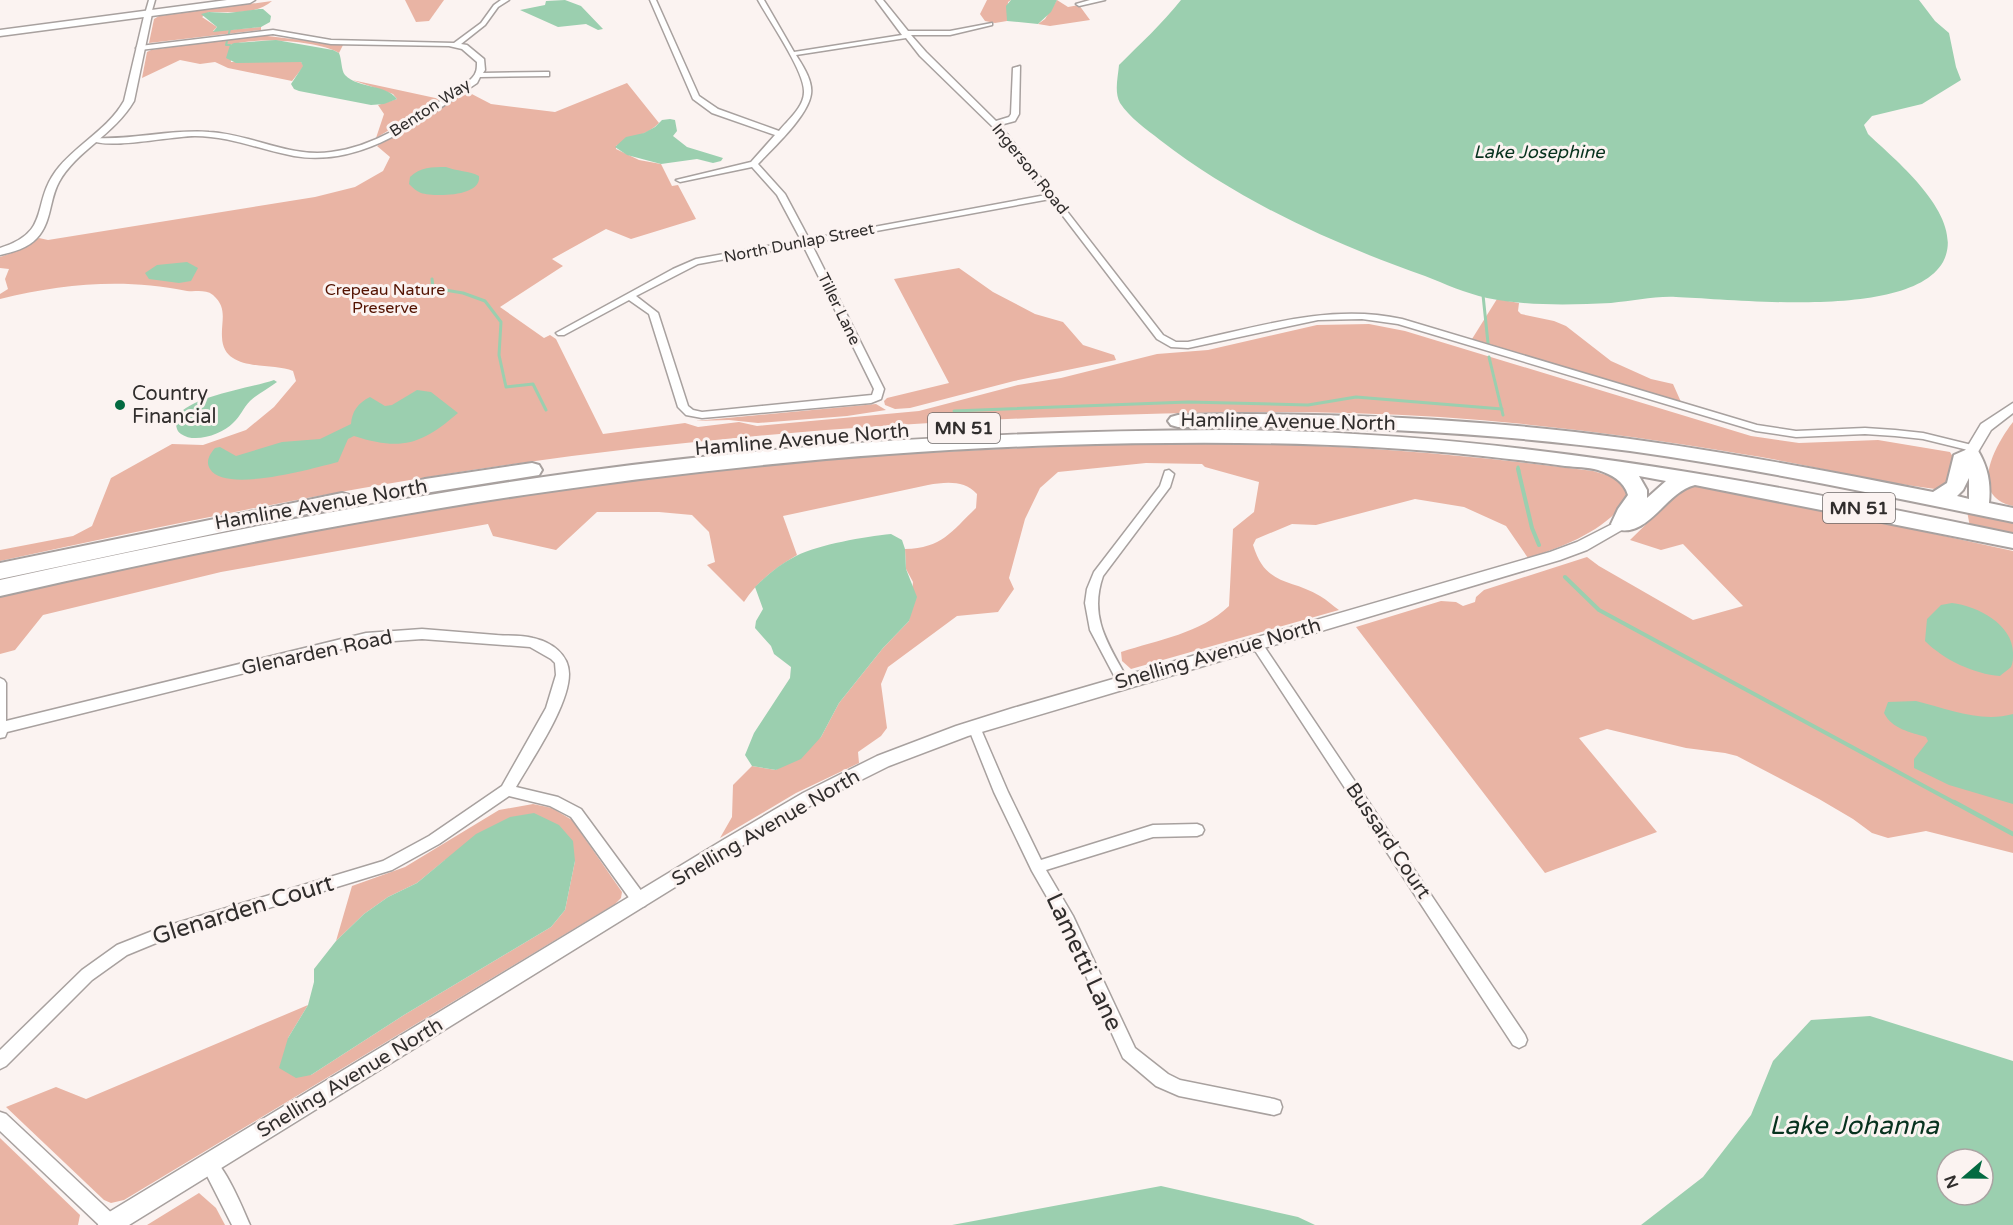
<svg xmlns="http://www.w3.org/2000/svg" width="2013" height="1225" viewBox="0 0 2013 1225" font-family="'Varela Round',sans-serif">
  <rect width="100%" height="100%" fill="#fbf3f1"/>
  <g fill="#e9b4a4">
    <path d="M 405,0 L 444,0 L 429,21 L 416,22 Z"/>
    <path d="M 987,0 L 1011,0 L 1008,2 L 1007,21 L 995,23 L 985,21 L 980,14 Z"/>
    <path d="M 1057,0 L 1068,7 L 1079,5 L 1090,20 L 1050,26 L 1038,24 L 1045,19 Z"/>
    <path d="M 272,1 C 257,15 230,12 209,12 L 202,17 L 217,27 L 213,31 L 261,27 L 261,30 L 149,43 L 154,19 L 159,16 Z"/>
    <path d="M 259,35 L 343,45 L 339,53 C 317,40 254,37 230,45 L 231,62 L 301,62 L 304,66 L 292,81 L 228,68 L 215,62 L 200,64 L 180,60 L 142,78 L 147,52 L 151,50 Z"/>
    <path d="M 352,80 L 440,99 L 376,138 L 384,114 L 378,105 L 397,99 L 393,94 Z"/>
    <path d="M 627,83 L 659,123 C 648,135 629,137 616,146 L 616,149 L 639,160 L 661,164 L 672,186 L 678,185 L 696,219 L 631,239 L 606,229 L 552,259 L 563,266 L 500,307 L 544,338 L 550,335 L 556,339 L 603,434 L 685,423 L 698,427 L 739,422 L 757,426 L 919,411 L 1018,385 L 1061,378 L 1157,354 L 1208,350 L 1317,325 L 1369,324 L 1405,331 L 1751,436 L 1799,443 L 1878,440 L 1950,452 L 1953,457 L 1948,482 L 1935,489 C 1871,481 1807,464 1742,454 C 1643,437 1541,424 1440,417 C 1313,409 1185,412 1058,417 C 863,424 666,441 472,470 C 314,494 157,527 0,561 L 0,550 L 73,536 L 92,526 L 111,478 L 172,444 L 203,445 L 246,430 L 274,407 L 296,381 L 293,371 C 271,362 223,373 222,337 C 221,321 228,308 213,295 C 205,289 196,292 187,291 C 122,278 63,284 0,299 L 0,294 L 8,289 L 5,279 L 9,269 L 0,268 L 0,257 L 20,250 L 39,238 L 48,240 L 315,197 L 355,187 L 383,171 L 390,157 L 377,146 L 466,91 L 491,104 L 555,112 Z"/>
    <path d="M 959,268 L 993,292 L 1035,314 L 1063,322 L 1083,345 L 1114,355 L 1116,360 L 1014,381 L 910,408 L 895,409 L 885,405 L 884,401 L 887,398 L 949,383 L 894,279 Z"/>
    <path d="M 1497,299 L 1519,303 L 1518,311 L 1521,314 L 1554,321 L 1566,326 L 1611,361 L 1651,379 L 1673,384 L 1681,402 L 1472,339 Z"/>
    <path d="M 876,404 L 886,410 L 847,416 L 758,423 L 729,420 L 695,421 Z"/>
    <path d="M 2013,422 L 2013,506 C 1967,496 1995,445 2013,422 Z"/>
    <path d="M 1175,443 C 1315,442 1454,453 1593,471 L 1613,477 L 1632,492 C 1610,529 1568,545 1528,558 L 1506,526 L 1464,507 L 1415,499 L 1316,525 L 1292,524 L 1256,539 L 1253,545 C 1266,587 1290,578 1320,596 C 1327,600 1333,606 1339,610 L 1131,669 L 1122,661 L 1121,652 C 1158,640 1201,633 1229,606 L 1233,529 L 1254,512 L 1259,482 L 1205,467 L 1202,464 L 1146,463 L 1058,472 L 1040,488 L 1025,519 L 1009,578 L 1014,589 L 998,612 L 957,616 L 888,667 L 881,684 L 887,728 L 881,736 L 858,752 L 859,763 L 796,793 L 720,838 L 732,817 L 733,785 L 752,766 L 776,770 L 821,737 L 839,703 L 883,648 L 909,621 L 913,582 L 906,569 L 905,549 C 942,548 951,532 976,508 L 977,494 C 964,480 946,482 928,485 L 783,516 L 797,555 C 775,568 758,581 744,602 L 707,565 L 715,562 L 709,532 L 692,515 L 659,512 L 597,512 L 556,550 L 493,536 L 488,524 L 221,572 L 43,615 L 15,650 L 0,654 L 0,597 C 68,582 136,565 204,551 C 342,522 481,499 621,480 C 805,456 990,448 1175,443 Z"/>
    <path d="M 1693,487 L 1707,487 L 1788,502 L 2013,551 L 2013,853 L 1926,831 L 1888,838 L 1872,833 L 1853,819 L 1819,799 L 1737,756 L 1725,753 L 1686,748 L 1607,729 L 1579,738 L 1657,832 L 1545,873 L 1356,627 L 1441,601 L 1456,602 L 1463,606 L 1475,602 L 1476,597 L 1484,590 L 1587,557 L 1599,566 L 1693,620 L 1743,606 L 1683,544 L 1661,550 L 1630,540 L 1681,490 Z"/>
    <path d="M 1967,511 L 2013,521 L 2013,536 L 1970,527 Z"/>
    <path d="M 533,804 L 552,808 L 572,820 L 622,892 L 621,898 L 615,904 L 124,1200 L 111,1203 L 104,1200 L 6,1107 L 56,1087 L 86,1099 L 308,1005 L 288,1038 L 311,1075 L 404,1015 L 551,927 L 565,910 L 575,861 L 445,860 L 417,883 L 388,897 L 364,914 L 336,941 L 352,886 L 405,867 L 499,810 Z"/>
    <path d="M 0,1138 L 80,1215 L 78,1225 L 0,1225 Z"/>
    <path d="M 199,1193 L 216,1208 L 225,1225 L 147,1225 Z"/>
  </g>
  <g fill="#9bcfaf" fill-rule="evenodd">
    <path d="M 565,0 L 581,6 L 603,29 L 598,30 L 586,24 L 558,27 L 520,10 L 545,5 L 546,1 Z"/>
    <path d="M 1011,0 L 1057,0 L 1051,12 L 1038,24 L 1007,21 L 1006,6 Z"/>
    <path d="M 1181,0 L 1919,0 L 1935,21 L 1949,33 L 1956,67 L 1961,80 L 1922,104 L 1872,116 L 1864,125 L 1868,134 C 1895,160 1967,217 1943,262 C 1910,320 1734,299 1676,297 C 1654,296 1633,301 1611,303 C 1570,305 1527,306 1487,298 C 1465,293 1445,284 1425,276 C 1331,243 1239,201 1160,140 C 1146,129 1130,118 1120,103 C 1114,92 1118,77 1119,65 C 1140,44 1162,24 1181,0 Z"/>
    <path d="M 259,9 L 263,9 L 271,16 L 270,22 L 261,27 L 213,32 L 217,27 L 201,14 L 209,12 L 228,13 Z"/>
    <path d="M 276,40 L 333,50 L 339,53 C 342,60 341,70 345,75 C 359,89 386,84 397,99 L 384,104 L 371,105 L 299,91 L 294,89 L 291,84 L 303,66 L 301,62 L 236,63 L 226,58 L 230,45 L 234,43 Z"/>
    <path d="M 670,119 L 675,120 L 677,131 L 673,136 L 687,147 L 723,158 L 721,161 L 713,163 L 697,159 L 661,164 L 627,155 L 615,147 L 626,137 L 644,133 L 655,127 L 662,120 Z"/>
    <path d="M 446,167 C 456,171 470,171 479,176 C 482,197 434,197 421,193 C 416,191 413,188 409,184 L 410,177 C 420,167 432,167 446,167 Z"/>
    <path d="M 187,262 L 198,268 L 191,281 L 179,283 L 149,279 L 145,273 L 157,265 Z"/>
    <path d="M 274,380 L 277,382 C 268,389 257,394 250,401 C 243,408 240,417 233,423 C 222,434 195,444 181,434 C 175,430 176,422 176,417 C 193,395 248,389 274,380 Z"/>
    <path d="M 417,390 L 431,392 L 458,413 C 421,445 401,451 354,436 L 348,439 L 338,462 C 314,468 225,494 210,469 C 205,461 210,454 215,448 L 220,447 L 236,456 L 282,442 L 320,439 L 351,424 C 352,411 358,403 370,397 L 385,406 L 392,405 Z"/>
    <path d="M 891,534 L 902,540 L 905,549 L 906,569 L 917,597 L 909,621 L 883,648 L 839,703 L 821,737 L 801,759 L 776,770 L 752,766 L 745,755 L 754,733 L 790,678 L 791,667 L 774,654 L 771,646 L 755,628 L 756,621 L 763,609 L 755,587 C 767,575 780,564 796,556 C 820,544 864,537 891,534 Z"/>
    <path d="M 1952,603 C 1977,606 2013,624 2013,653 C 2013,658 2013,663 2011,667 C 2008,670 2003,673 2000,676 C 1974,674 1944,660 1925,641 L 1927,619 L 1941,605 Z"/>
    <path d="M 1916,701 C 1948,709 1981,723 2013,714 L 2013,804 L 1949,785 L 1914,768 L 1914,759 L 1928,741 L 1926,737 C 1910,732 1892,729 1884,713 L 1888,702 Z"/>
    <path d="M 534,813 L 559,825 L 573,841 L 575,861 L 565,910 L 551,927 L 404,1015 L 311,1075 L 296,1078 L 279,1068 L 288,1038 L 308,1005 L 314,982 L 314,969 L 336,941 L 364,914 L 388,897 L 417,883 L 476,834 L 510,817 Z"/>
    <path d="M 1870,1016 L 2013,1061 L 2013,1225 L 1641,1225 L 1703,1177 L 1751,1115 L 1773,1061 L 1811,1020 ZM 1947,1159 L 1983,1159 L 1983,1195 L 1947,1195 Z"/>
    <path d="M 1161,1186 L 1298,1217 L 1315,1225 L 952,1225 Z"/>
  </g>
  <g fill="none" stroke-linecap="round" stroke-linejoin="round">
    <path stroke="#9bcfaf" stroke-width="2" d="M 230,29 L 226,45 L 230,45"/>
    <g stroke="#9bcfaf" stroke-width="3">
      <path d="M 432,279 L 433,288 L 463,293 L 485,301 L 501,322 L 499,355 L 506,387 L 533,384 L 546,410"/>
      <path d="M 1483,295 L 1488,343"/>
      <path d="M 1489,357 L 1503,415"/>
      <path d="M 954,411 L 1188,402 L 1308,405 L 1356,397 L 1502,409"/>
      <path d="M 1518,467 L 1519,471"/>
    </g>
    <g stroke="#9bcfaf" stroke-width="4">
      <path d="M 1518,469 L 1532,528 L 1539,545"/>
      <path d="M 1565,577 L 1599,610 L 1957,804"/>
    </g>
    <path stroke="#9bcfaf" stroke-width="4.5" d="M 1954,802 L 2013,834"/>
    <defs>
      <g id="minor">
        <path d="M 149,0 L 155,0 L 151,14 L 148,16 L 145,14 Z"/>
        <path d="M 501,0 L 509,0 L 498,7 L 485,25 L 461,44 L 467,45 L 484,59 L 485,70 L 483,73 L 546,72 L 549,72 L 549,76 L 480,77 L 477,83 C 423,119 363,168 294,156 C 261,150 230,136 195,136 C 173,136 107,150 91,140 L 95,138 C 133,140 171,129 209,132 C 251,134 289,158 331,152 C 374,147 411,121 446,97 C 454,91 465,86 472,78 C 477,73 477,68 477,62 L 462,49 L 449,46 L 331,44 L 273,34 L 140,50 L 136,48 L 140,46 L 273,30 L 331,40 L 454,43 L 481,23 L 494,5 Z"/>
        <path d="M 650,0 L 656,0 L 699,96 L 718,109 L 779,131 C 788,120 804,107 804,92 C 805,72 769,20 758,0 L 764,0 L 794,52 L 902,35 L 876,0 L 883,0 L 908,31 L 950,31 L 992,23 L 992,25 L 950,35 L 911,35 L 926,52 L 996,121 L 1009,117 L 1011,114 L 1013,68 L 1020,66 L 1019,114 L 1015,121 L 1000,125 L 1163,335 L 1176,342 L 1188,342 C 1258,327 1330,303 1402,319 L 1757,425 L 1796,431 L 1865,428 L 1895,430 L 1923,433 L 1976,446 L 1977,448 L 1972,451 L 1923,439 L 1895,436 L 1865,434 L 1796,437 L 1756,431 L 1398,324 L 1362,319 L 1318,320 L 1188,348 L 1171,347 L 1157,339 L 1050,199 L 811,243 L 884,389 L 881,399 L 871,403 L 702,418 L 686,415 L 678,407 L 649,314 L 629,300 L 564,335 L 558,335 L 556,333 L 673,269 L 696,259 L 801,240 L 777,195 L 752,167 L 680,182 L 676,180 L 751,162 L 775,135 L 712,113 L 693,99 ZM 906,38 L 920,56 L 997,131 L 1046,195 L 809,239 L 785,194 L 758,164 C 774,147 808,116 811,94 C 813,81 803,66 796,55 ZM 803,245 L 874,389 L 872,395 L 702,412 L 693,410 L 688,406 L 658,313 L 636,296 L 698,264 Z"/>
        <path d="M 1090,0 L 1105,0 L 1079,6 L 1076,4 Z"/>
        <path d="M 1169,470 L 1174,474 L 1170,487 L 1103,576 C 1088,619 1110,646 1129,682 L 1127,685 L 1119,685 L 1090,630 L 1085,603 L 1087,589 L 1094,572 L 1160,486 L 1165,471 Z"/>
        <path d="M 422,629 C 447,631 471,633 496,635 C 508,636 521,635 533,638 C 551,642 569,654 569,674 C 569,706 532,759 516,787 L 558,797 L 581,809 L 645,896 L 647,901 L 645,906 L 640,907 L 635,906 L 571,817 L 550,806 L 509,796 L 439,844 L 392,870 L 161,941 L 127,955 L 92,980 L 6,1066 L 0,1069 L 0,1050 L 82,970 L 117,945 L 160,928 L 383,861 L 429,836 L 502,786 L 546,708 L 556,675 L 555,663 L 551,659 L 530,647 L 422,639 L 366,643 L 7,732 L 5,737 L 0,738 L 0,678 L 4,680 L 6,683 L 6,721 L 366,633 Z"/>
        <path d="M 1256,638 L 1260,640 L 1525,1035 L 1527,1040 L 1525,1045 L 1519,1048 L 1513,1045 L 1252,646 L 1250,643 L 1252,640 Z"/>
        <path d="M 974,722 L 979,723 L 980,727 L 1008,792 L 1041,860 L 1153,825 L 1197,824 L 1202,826 L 1204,830 L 1202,834 L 1197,836 L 1153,837 L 1046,870 L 1073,916 L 1135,1048 L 1168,1074 L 1180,1080 L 1274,1099 L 1280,1101 L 1282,1107 L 1280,1113 L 1274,1115 L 1179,1096 L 1156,1086 L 1123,1058 L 1063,925 L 1032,871 L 994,792 L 968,727 L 969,723 Z"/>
        <path d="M 0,1112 L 6,1114 L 117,1218 L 119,1225 L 99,1225 L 0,1131 Z"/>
        <path d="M 209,1156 C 224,1162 243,1209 250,1225 L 232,1225 L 201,1164 L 203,1158 Z"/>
      </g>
      <g id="tertiary">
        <path d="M 145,12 L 152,14 L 134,101 C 114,135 76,151 59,182 C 49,200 52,222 37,238 C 28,248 13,252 0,255 L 0,248 C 54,231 29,203 59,167 C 79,143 108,129 124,101 Z"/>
        <path d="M 2013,403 L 2013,413 L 1991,430 L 1975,457 L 1965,457 L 1963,454 L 1981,424 Z"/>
        <path d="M 1622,519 L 1627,521 L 1629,524 L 1627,527 L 1587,550 L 1560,560 L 968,736 L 889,766 L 815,803 L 735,850 L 129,1225 L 98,1225 L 101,1217 L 723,840 L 803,793 L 877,756 L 956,726 L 1013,708 L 1550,552 L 1577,542 Z"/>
      </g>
      <path id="secondary" d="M 227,0 L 255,0 L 250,3 L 0,36 L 0,30 Z"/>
      <g id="motorway">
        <path d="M 1235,414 C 1348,414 1462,419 1575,432 C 1695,446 1814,468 1933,492 L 1947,483 L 1954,455 L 1970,448 L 1977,449 C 1988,467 1991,483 1989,503 L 2013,508 L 2013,522 C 1886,496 1759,469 1630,451 C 1480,431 1329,425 1178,427 L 1171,425 L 1168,421 L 1171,417 L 1178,415 ZM 1969,478 L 1969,499 L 1957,496 L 1963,490 Z"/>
        <path d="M 1224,430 C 1494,431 1750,479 2013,534 L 2013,548 L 1695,485 C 1665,492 1649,539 1615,529 L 1611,524 L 1618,509 L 1628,495 C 1624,481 1611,474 1598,470 C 1588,467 1576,467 1565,466 C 1538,462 1510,459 1483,456 C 1342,441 1201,441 1060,445 C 697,457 353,515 0,596 L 0,580 C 194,537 389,498 586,471 C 798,442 1011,431 1224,430 ZM 1639,476 L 1666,481 L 1647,498 L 1647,490 Z"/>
        <path d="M 532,463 L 539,465 L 542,470 L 539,475 L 425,493 L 418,491 L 415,486 L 418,481 L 425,479 Z"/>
        <path d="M 342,493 L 349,495 L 352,500 L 349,505 L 0,579 L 0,563 Z"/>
      </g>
    </defs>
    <use href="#minor" stroke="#a8a19f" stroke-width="3"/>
    <use href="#tertiary" stroke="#a8a19f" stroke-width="3"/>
    <use href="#secondary" stroke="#a8a19f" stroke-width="3"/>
    <use href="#motorway" stroke="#a8a19f" stroke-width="4"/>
    <use href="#minor" fill="#fff" fill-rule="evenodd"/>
    <use href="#tertiary" fill="#fff" fill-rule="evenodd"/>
    <use href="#secondary" fill="#fff" fill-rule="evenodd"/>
    <use href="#motorway" fill="#fff" fill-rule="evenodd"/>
  </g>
  <circle fill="#036a41" stroke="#fbf3f1" stroke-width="2" cx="120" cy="405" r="6"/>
  <g text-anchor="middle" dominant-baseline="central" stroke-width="6" stroke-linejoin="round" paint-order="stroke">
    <g font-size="16" fill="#312e2d" stroke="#fbf3f1">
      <text transform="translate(430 108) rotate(-33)">Benton Way</text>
      <text transform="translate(1030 169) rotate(51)">Ingerson Road</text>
      <text transform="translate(799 243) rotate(-11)">North Dunlap Street</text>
      <text transform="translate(839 309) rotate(64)">Tiller Lane</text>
    </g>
    <g font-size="16" fill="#531200" stroke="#fbf3f1">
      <text x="385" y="290">Crepeau Nature<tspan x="385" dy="18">Preserve</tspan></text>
    </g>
    <g font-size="18" font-style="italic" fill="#07321e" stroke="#fbf3f1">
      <text x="1539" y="152">Lake Josephine</text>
    </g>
    <g fill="#fbf3f1" stroke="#6e6968" stroke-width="1.5">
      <rect x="928" y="413" width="72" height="30" rx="4.5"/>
      <rect x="1823" y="493" width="72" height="30" rx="4.5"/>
    </g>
    <g font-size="18" font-weight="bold" fill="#312e2d">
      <text x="964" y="428">MN 51</text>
      <text x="1859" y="508">MN 51</text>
    </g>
    <g font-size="20" fill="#312e2d" stroke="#fbf3f1" text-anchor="start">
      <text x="132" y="394">Country<tspan x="132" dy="23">Financial</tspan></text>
    </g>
    <g font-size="20" fill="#312e2d" stroke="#fbf3f1">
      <text transform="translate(1288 422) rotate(1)">Hamline Avenue North</text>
      <text transform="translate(802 440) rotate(-5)">Hamline Avenue North</text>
      <text transform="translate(321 505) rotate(-10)">Hamline Avenue North</text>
      <text transform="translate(317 653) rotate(-12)">Glenarden Road</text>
      <text transform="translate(1218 654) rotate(-16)">Snelling Avenue North</text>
      <text transform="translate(766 828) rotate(-30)">Snelling Avenue North</text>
      <text transform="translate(1388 841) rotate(56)">Bussard Court</text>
      <text transform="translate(350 1078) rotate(-31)">Snelling Avenue North</text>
    </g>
    <g font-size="24" fill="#312e2d" stroke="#fbf3f1">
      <text transform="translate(243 910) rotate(-17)">Glenarden Court</text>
      <text transform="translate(1084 962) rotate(65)">Lametti Lane</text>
    </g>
    <g font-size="26" font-style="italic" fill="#07321e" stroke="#fbf3f1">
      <text x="1854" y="1125">Lake Johanna</text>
    </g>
  </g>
  <g transform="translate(1965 1177) rotate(250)"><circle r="28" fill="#fbf3f1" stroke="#aaa4a3" stroke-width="1.5"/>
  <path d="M0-4.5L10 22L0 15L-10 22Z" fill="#036a41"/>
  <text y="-9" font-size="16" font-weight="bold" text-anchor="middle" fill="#312e2d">N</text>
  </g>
</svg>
